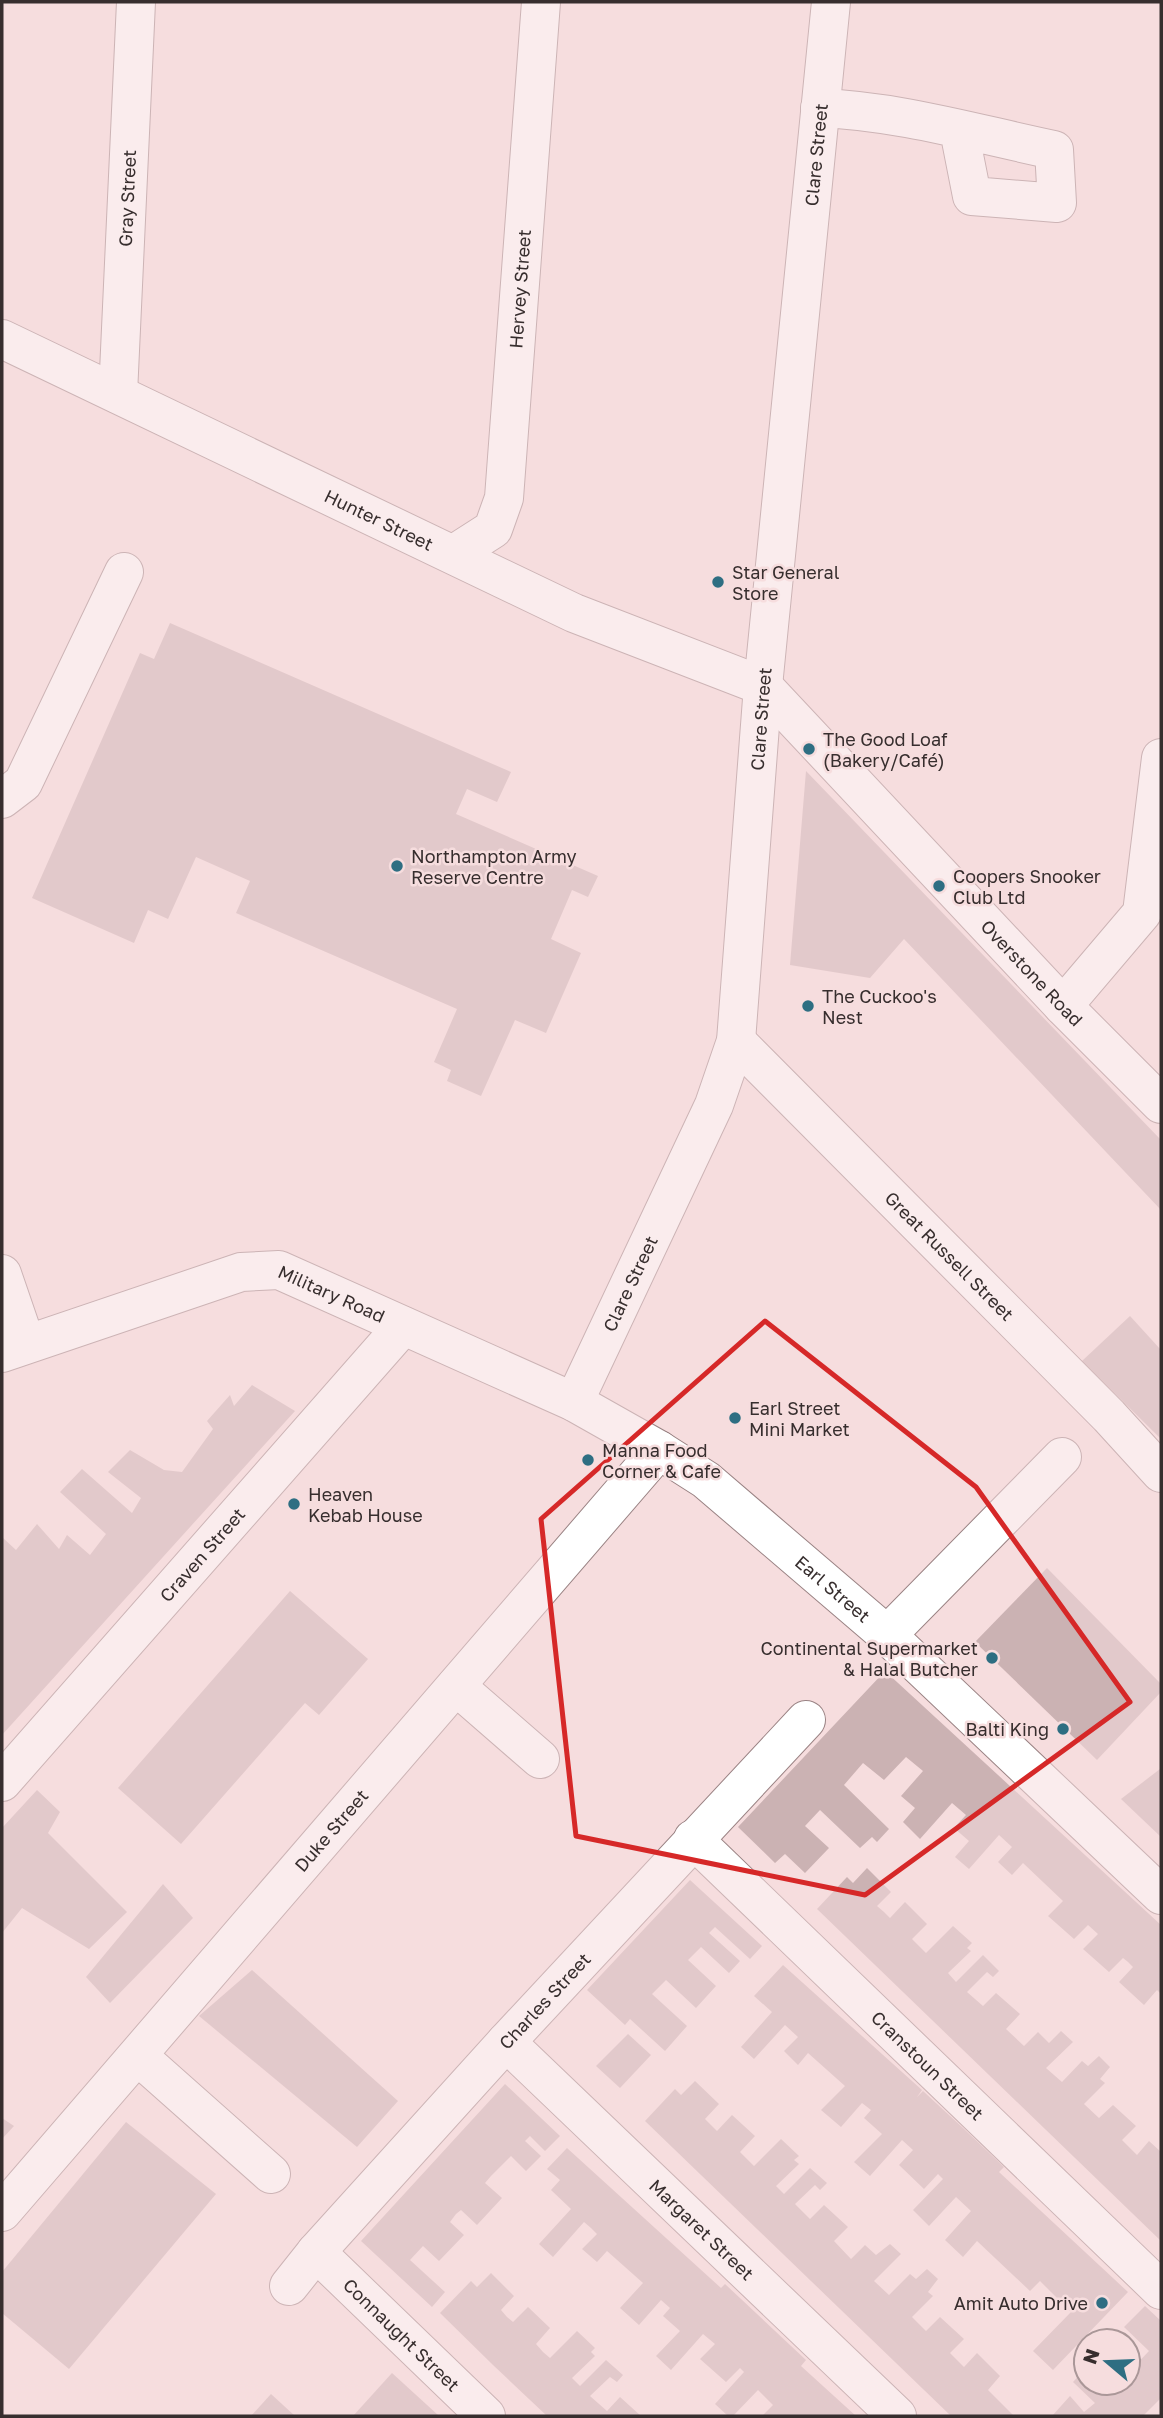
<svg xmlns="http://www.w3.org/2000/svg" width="1163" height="2418" viewBox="0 0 1163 2418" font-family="'Golos Text',sans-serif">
  <rect width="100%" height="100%" fill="#f6ddde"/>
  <g fill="#cbb2b3">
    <path d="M 170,623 L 511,772 L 497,802 L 467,789 L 456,814 L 598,876 L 588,897 L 572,890 L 551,939 L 581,953 L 546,1033 L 515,1020 L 481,1096 L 447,1081 L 451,1070 L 434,1062 L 457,1009 L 236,913 L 250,881 L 196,857 L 168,919 L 148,910 L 134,943 L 32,898 L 140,653 L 154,659 Z"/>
    <path d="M 806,771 L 1161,1140 L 1161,1210 L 904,939 L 870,978 L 790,965 Z"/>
    <path d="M 1130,1316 L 1161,1350 L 1161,1439 L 1082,1361 Z"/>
    <path d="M 252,1385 L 295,1411 L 2,1735 L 2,1537 L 16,1550 L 37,1524 L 59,1549 L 67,1535 L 90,1555 L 106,1534 L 60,1492 L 82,1469 L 132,1513 L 141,1498 L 108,1472 L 130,1450 L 164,1470 L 182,1472 L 213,1429 L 207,1421 L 230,1395 L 234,1406 Z"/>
    <path d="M 1047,1568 L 1161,1684 L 1161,1692 L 1097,1760 L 975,1642 Z"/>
    <path d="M 290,1591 L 368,1659 L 319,1715 L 305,1703 L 181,1844 L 118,1788 Z"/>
    <path d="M 885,1671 L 1161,1925 L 1161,1994 L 1157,1990 L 1144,2005 L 1119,1982 L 1133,1967 L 1128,1962 L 1123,1958 L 1109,1972 L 1083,1949 L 1098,1934 L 1088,1925 L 1074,1939 L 1048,1916 L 1063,1901 L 1023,1863 L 1012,1875 L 998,1862 L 1012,1847 L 999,1835 L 969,1869 L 955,1857 L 969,1841 L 954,1828 L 966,1815 L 952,1803 L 920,1839 L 903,1822 L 915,1808 L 901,1796 L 923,1771 L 906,1757 L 884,1780 L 863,1763 L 844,1785 L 889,1829 L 877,1842 L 872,1837 L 860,1848 L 820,1810 L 805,1826 L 829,1848 L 805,1873 L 785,1854 L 775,1863 L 738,1827 Z"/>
    <path d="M 1160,1769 L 1161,1770 L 1161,1837 L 1121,1799 Z"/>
    <path d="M 37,1790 L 60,1812 L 48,1833 L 127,1912 L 89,1949 L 22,1908 L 2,1933 L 2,1828 Z"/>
    <path d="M 867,1868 L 891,1892 L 877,1906 L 884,1912 L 890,1918 L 905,1902 L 927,1924 L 912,1939 L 926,1953 L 953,1926 L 972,1943 L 967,1948 L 971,1951 L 948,1973 L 956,1982 L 983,1955 L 999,1971 L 993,1977 L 987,1972 L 967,1992 L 983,2006 L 996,1993 L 1020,2014 L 1006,2029 L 1024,2046 L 1038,2032 L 1049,2043 L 1061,2031 L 1073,2042 L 1046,2068 L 1062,2082 L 1082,2061 L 1088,2066 L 1099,2056 L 1110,2067 L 1100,2079 L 1105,2083 L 1084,2104 L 1099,2118 L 1113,2105 L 1136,2126 L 1122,2140 L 1137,2155 L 1149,2141 L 1161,2152 L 1161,2241 L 817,1909 L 847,1877 L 853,1883 Z"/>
    <path d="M 690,1880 L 762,1946 L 750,1959 L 715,1927 L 709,1933 L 740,1961 L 729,1973 L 701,1947 L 688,1960 L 716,1986 L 696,2008 L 666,1980 L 652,1994 L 687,2026 L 665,2051 L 630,2019 L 625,2025 L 587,1990 Z"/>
    <path d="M 163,1884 L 193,1918 L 110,2003 L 86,1977 Z"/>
    <path d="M 783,1965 L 922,2090 L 917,2097 L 923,2091 L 962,2127 L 1004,2167 L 999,2172 L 1128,2292 L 1053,2370 L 1033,2351 L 1071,2312 L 1040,2281 L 1030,2291 L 977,2241 L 963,2257 L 945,2240 L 971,2211 L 956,2197 L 929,2226 L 913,2210 L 943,2179 L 938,2174 L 924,2189 L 899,2165 L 913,2150 L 902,2140 L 870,2176 L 854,2162 L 882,2134 L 864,2118 L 871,2110 L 862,2103 L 841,2127 L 821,2110 L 845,2086 L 808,2053 L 798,2065 L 784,2051 L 798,2037 L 785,2025 L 754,2059 L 741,2047 L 772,2012 L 754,1996 Z"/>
    <path d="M 252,1970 L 398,2101 L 357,2147 L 199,2016 Z"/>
    <path d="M 628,2034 L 651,2055 L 620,2088 L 596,2066 Z"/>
    <path d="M 695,2081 L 719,2104 L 705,2119 L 717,2131 L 732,2115 L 755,2136 L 740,2152 L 754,2166 L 781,2139 L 799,2156 L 794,2160 L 799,2164 L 776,2186 L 784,2194 L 810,2168 L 827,2183 L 820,2190 L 815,2185 L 795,2204 L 810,2219 L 824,2205 L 848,2227 L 834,2241 L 851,2259 L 865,2245 L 876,2255 L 890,2244 L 901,2254 L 874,2281 L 889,2295 L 910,2274 L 916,2279 L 927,2269 L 938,2279 L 928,2292 L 933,2296 L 912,2317 L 926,2331 L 940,2317 L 964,2339 L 950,2353 L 964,2367 L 977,2353 L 1000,2376 L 988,2390 L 1014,2416 L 951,2416 L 645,2121 L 675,2089 L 681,2095 Z"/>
    <path d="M 505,2084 L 560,2136 L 545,2151 L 530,2136 L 525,2141 L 541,2156 L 526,2171 L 511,2156 L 491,2176 L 485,2183 L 502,2198 L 477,2225 L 461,2210 L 456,2214 L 450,2222 L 464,2235 L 439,2261 L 423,2246 L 410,2260 L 445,2292 L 432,2307 L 361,2241 Z"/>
    <path d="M 2,2118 L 14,2126 L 2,2139 Z"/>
    <path d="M 126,2122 L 216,2194 L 69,2369 L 2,2313 L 2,2272 Z"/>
    <path d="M 567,2148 L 721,2288 L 725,2284 L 806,2360 L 801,2366 L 856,2416 L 762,2416 L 773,2405 L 758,2390 L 733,2416 L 728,2416 L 715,2404 L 744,2372 L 740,2368 L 726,2382 L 700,2359 L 715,2344 L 703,2334 L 671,2370 L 656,2356 L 680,2331 L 663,2316 L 670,2308 L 661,2300 L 639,2325 L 620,2308 L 643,2283 L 607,2251 L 597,2262 L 582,2249 L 597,2234 L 591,2228 L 584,2222 L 553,2257 L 539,2244 L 571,2209 L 551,2190 L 560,2180 L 547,2169 Z"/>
    <path d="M 491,2273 L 514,2296 L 501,2310 L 507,2317 L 513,2322 L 528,2307 L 550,2328 L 536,2344 L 543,2352 L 550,2358 L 577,2331 L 595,2348 L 591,2352 L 595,2356 L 572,2378 L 580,2386 L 606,2360 L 623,2375 L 617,2382 L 610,2377 L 590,2396 L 607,2411 L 620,2397 L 641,2416 L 547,2416 L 493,2365 L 440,2313 L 471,2281 L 477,2287 Z"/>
    <path d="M 1145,2306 L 1161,2321 L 1161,2398 L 1143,2416 L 1052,2416 L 1070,2396 L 1084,2412 L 1095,2403 L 1073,2382 L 1086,2368 L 1086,2383 L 1128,2383 L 1128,2373 L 1149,2351 L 1124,2327 Z"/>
    <path d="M 392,2373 L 438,2415 L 353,2416 Z"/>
    <path d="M 271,2394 L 295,2416 L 251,2416 Z"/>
  </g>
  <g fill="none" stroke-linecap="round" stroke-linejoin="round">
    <defs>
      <g id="minor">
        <path d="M 820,108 C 899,111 977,134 1054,150 L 1057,203 L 972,196 L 959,130"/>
        <path id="s1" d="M 2,339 L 574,613 L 763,686 L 1063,1006 L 1161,1104"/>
        <path id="s2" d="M 118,394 L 136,2"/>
        <path id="s3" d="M 454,554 L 493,529 L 504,498 L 541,2"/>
        <path d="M 2,799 L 23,783 L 124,572"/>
        <path d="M 1063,1006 L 1142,913 L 1161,758"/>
        <path id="s4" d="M 736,1041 L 1109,1416 L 1161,1473"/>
        <path d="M 2,1274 L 26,1344"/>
        <path id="s5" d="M 2,1353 L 241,1272 L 279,1270 L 574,1402 L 659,1450 L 706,1480 L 887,1635 L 1161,1895"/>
        <path id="s6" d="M 574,1402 L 714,1105 L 736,1041 L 763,686 L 831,2"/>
        <path d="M 887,1635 L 1062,1457"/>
        <path d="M 456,1686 L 540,1759"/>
        <path id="s7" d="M 2,1782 L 403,1326"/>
        <path id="s8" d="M 693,1839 L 1161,2290"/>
        <path id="s9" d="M 506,2042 L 897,2416"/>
        <path d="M 138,2056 L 271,2174"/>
        <path id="s10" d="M 2,2212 L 659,1450"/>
        <path id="s11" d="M 316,2252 L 486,2416"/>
        <path id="s12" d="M 289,2286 L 316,2252 L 506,2042 L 806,1720"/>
      </g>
    </defs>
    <use href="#minor" stroke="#9a8384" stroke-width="40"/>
    <use href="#minor" stroke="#fff" stroke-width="38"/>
  </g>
  <path d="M0 0H1163V2418H0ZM 765,1321 L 976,1487 L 1130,1702 L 865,1895 L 576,1836 L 541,1519 Z" fill="#f6ddde" fill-opacity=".55" fill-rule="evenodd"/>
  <path fill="none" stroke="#d62828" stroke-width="5" stroke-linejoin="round" d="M 765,1321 L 976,1487 L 1130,1702 L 865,1895 L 576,1836 L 541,1519 Z"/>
  <g fill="#2e6e82" stroke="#f6ddde" stroke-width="2.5">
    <circle cx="718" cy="582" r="7"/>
    <circle cx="809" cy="749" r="7"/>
    <circle cx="397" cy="866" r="7"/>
    <circle cx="939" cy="886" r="7"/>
    <circle cx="808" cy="1006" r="7"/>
    <circle cx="735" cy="1418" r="7"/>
    <circle cx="588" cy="1460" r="7"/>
    <circle cx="294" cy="1504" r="7"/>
    <circle cx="992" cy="1658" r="7"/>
    <circle cx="1063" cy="1729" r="7"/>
    <circle cx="1102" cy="2303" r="7"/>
  </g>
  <g text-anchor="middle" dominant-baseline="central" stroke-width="5" stroke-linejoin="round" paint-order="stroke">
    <g font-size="18" fill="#372e2e" stroke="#f6ddde">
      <text stroke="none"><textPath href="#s6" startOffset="1286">Clare Street</textPath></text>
      <text stroke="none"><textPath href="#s2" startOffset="196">Gray Street</textPath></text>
      <text stroke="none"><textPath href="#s3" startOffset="289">Hervey Street</textPath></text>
      <text stroke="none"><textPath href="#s1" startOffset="418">Hunter Street</textPath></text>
      <text stroke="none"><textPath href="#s6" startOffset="719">Clare Street</textPath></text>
      <text stroke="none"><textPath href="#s1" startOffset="1230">Overstone Road</textPath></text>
      <text stroke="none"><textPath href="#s4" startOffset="303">Great Russell Street</textPath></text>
      <text stroke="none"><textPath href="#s6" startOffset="131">Clare Street</textPath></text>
      <text stroke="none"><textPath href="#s5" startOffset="348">Military Road</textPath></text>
      <text stroke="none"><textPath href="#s7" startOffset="303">Craven Street</textPath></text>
      <text stroke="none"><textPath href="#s5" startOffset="934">Earl Street</textPath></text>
      <text stroke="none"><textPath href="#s10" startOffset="504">Duke Street</textPath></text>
      <text stroke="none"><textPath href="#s12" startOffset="383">Charles Street</textPath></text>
      <text stroke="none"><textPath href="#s8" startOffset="326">Cranstoun Street</textPath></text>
      <text stroke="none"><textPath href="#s9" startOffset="271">Margaret Street</textPath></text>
      <text stroke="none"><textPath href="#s11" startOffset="119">Connaught Street</textPath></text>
    </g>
    <g font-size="18" fill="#372e2e" stroke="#f6ddde" text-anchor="start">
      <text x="732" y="572">Star General<tspan x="732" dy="21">Store</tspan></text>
      <text x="823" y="739">The Good Loaf<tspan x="823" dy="21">(Bakery/Café)</tspan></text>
      <text x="411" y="856">Northampton Army<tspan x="411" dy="21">Reserve Centre</tspan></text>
      <text x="953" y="876">Coopers Snooker<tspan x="953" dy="21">Club Ltd</tspan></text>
      <text x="822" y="996">The Cuckoo's<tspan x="822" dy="21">Nest</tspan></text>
      <text x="749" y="1408">Earl Street<tspan x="749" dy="21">Mini Market</tspan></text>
      <text x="602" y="1450">Manna Food<tspan x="602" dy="21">Corner &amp; Cafe</tspan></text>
      <text x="308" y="1494">Heaven<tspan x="308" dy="21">Kebab House</tspan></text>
      <text x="978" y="1648" text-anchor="end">Continental Supermarket<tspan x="978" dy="21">&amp; Halal Butcher</tspan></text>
      <text x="1049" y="1729" text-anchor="end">Balti King</text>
      <text x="1088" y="2303" text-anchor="end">Amit Auto Drive</text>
    </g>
  </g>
  <rect width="1163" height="2418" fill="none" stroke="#372e2e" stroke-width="7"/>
  <g transform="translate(1107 2362) rotate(289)"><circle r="33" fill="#f6ddde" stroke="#aa9798" stroke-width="2"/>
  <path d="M0-5L12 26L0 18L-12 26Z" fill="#2e6e82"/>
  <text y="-10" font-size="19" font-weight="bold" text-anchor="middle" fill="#372e2e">N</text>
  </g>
</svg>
